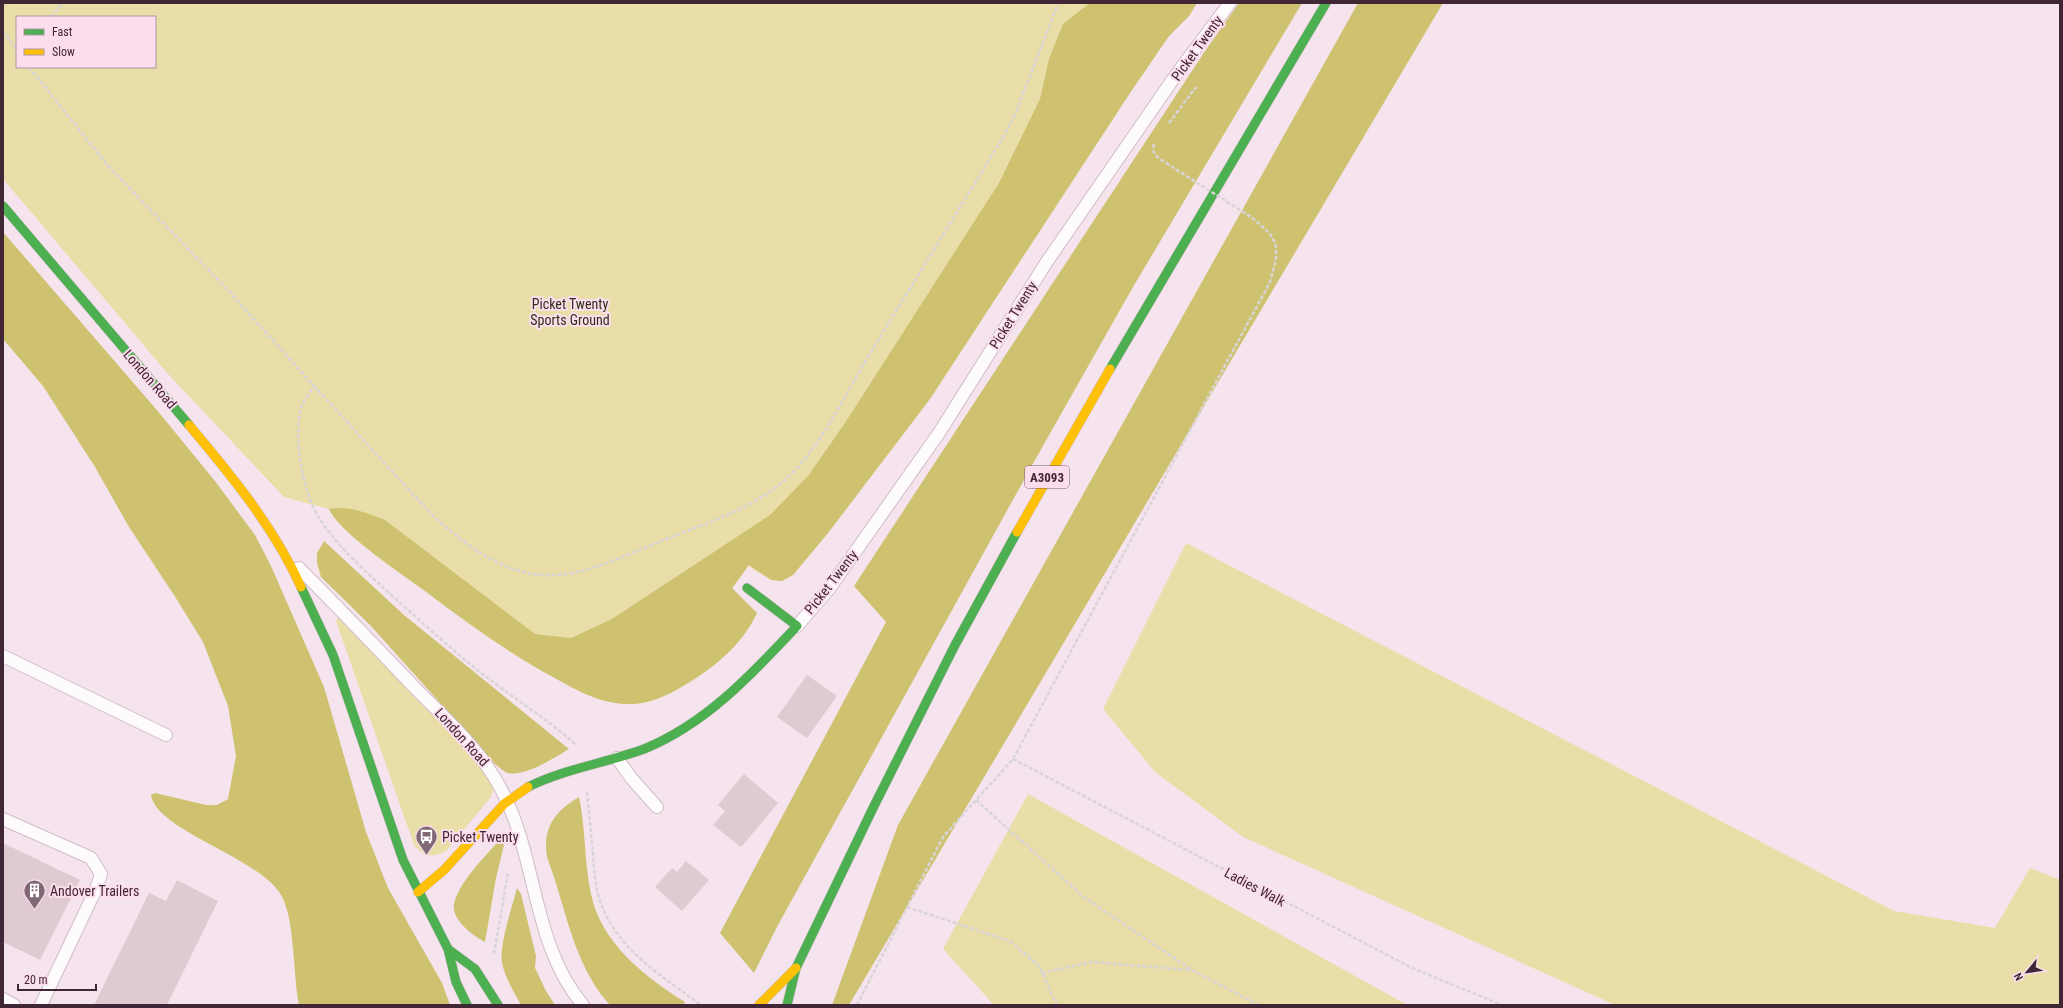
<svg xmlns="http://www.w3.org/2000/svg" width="2063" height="1008" viewBox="0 0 2063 1008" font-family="'Roboto Condensed',sans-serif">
  <rect width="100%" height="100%" fill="#f5e4ed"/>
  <g fill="#e9dea8" fill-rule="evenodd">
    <path d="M 3,3 L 1197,3 L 1189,16 L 1169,36 L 1130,93 L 930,399 L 828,533 L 793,575 L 782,581 L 771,580 L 748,566 L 732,589 L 757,613 C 743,642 722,661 696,678 C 674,692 653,705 626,704 C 599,703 576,690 553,677 C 507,652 466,622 425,591 C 402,574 339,533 329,509 L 284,497 L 169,375 L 3,179 ZM 17,17 L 155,17 L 155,67 L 17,67 Z"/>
    <path d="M 1186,543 L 1894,911 L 1995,928 L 2030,868 L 2060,880 L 2060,1005 L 1615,1005 L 1243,837 L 1155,772 L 1103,709 Z"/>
    <path d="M 338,618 L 452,734 L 488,777 L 494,788 L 491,797 L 446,851 C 433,858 423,857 414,845 L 336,621 Z"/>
    <path d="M 1028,794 L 1400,1001 L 1408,1005 L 994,1005 L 943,949 Z"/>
  </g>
  <g fill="#cec271">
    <path d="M 1090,3 L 1197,3 L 1189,16 L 1169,36 L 1130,93 L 930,399 L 828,533 L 793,575 L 782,581 L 771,580 L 749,565 L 732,588 L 757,613 C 743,642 722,661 696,678 C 674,692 653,705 626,704 C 599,703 576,690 553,677 C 507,652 466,622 425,591 C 402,574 339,532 329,509 C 348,505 367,513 385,520 L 535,634 L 571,638 L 612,619 L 770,515 L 808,476 L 845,423 L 999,183 L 1040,99 L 1049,59 L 1063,24 Z"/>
    <path d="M 1239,3 L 1302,3 L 1133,287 L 1035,460 L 778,925 L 754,973 L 720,933 L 886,622 L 854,586 L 1205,51 Z"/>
    <path d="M 1358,3 L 1443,3 L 849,1005 L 832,1005 L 898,825 Z"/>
    <path d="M 3,232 L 156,409 L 215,481 L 255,535 L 271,566 L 324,687 L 366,832 L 388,888 L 442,983 L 450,1005 L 299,1005 C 293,976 295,918 281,895 C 259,857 157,831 151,795 L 155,793 L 206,805 L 217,805 L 228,799 L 236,756 L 228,706 L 203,642 L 174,595 L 129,527 L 95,467 L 43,386 L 3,339 Z"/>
    <path d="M 324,541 L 404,615 L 569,749 C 554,758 525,777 508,773 C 504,772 499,767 495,764 L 370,625 L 321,577 L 317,563 L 317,553 Z"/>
    <path d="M 579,797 C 586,829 584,862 591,894 C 601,943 645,977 685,1002 L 683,1005 L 610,1005 C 579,972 568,922 555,880 C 552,870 546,858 546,848 C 545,823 559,809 579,797 Z"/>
    <path d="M 500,839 L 504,845 L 496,878 L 485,942 C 474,936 457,924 454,910 C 451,889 488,854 500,839 Z"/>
    <path d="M 517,888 L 521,894 L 536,956 L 535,968 L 546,991 L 555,1005 L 521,1005 C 514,992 505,978 502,963 C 499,944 512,908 517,888 Z"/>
  </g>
  <g fill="#e0cad1">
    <path d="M 807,675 L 837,696 L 807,738 L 777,717 Z"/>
    <path d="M 744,774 L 778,803 L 741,847 L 713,825 L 725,811 L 718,805 Z"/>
    <path d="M 3,843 L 80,880 L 40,960 L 3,942 Z"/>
    <path d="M 686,861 L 709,880 L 682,911 L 655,887 L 672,868 L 677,872 Z"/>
    <path d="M 177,880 L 218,901 L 167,1005 L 94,1005 L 149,893 L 166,901 Z"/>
  </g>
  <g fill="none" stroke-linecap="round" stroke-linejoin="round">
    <defs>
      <g id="lane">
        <path d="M 299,568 C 339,608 378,649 417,690 C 451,724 486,755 506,799 C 537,865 534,947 583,1005"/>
        <path d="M 797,626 L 829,589 L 939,433 L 1046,263 L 1178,72 L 1230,3"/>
        <path d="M 3,656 L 166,735"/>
        <path d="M 617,758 L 632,779 L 657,807"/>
        <path d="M 3,819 L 91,858 L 101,874 L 96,889 L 41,1005"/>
        <path d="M 3,999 L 14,1005"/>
      </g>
      <g id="fast">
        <path d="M 3,206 L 189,425"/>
        <path d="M 1110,369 L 1326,3"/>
        <path d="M 301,587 L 333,655 L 403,860 L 448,949 L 456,982 L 467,1005"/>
        <path d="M 528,787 C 564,769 606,763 644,749 C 706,724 752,674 797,626 L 747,588"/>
        <path d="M 448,949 L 475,969 L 498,1005"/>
        <path d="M 787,1005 L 796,968 L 874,806 L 955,645 L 1017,532"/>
      </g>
      <g id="slow">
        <path d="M 189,425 C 231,475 274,527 301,587"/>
        <path d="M 1017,532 L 1110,369"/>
        <path d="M 418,892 L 444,870 L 504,804 L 528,787"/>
        <path d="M 759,1005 L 796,968"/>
      </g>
    </defs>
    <use href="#lane" stroke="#d1bcc7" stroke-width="14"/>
    <use href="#fast" stroke="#d1bcc7" stroke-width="10"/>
    <use href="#slow" stroke="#d1bcc7" stroke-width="10"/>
    <g stroke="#d9d4d7" stroke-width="2.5" stroke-dasharray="4 2" stroke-linecap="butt">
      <path d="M 51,17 L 63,3"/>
      <path d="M 3,31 L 17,50"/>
      <path d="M 29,67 L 109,167 L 224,286 L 314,386 C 310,393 303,401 301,409 C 293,438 303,493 319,518 C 337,546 363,569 387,591 C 418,619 449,647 481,673 C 512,697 546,718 575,744"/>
      <path d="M 1169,123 L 1196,87"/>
      <path d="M 1154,144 C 1151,154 1158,158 1166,163"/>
      <path d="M 314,386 L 434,517 C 464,543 500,572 541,575 C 581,578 623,556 659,542 C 705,523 760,508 795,470 C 825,438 844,397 866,360 C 911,286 957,213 1002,139 L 1015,115 L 1058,3"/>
      <path d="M 1013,759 L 1412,968 L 1502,1005"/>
      <path d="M 587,792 C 589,812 591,833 593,853 C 594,869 595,886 600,901 C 617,950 662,976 701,1005"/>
      <path d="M 976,800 L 1085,898 L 1192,970 L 1259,1005"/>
      <path d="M 907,907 L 1010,941 L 1039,966 L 1057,1005"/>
      <path d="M 494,954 L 508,872"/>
      <path d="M 1042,973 L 1091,962 L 1191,970"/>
      <path d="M 857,1005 L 943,837 L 1013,759 L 1270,282 C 1280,246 1281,241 1251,217"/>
    </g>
    <use href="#lane" stroke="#fefbfc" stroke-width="12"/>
    <use href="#fast" stroke="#4caf50" stroke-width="9"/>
    <use href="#slow" stroke="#ffc107" stroke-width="9"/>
    <path stroke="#d9d4d7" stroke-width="2.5" stroke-dasharray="4 2" stroke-linecap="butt" d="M 1166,163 L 1251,217"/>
  </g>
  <defs>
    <symbol id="bus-pin" viewBox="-11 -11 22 30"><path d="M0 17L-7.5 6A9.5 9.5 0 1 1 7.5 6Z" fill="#806875" stroke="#fbdeed"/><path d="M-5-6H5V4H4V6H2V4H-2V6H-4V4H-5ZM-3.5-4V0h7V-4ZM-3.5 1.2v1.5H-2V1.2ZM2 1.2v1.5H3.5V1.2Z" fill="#fff"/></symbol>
    <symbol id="building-pin" viewBox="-11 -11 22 30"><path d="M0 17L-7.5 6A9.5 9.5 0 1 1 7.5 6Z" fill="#806875" stroke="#fbdeed"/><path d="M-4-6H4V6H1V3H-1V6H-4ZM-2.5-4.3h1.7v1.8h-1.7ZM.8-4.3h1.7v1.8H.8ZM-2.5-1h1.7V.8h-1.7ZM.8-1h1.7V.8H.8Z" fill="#fff"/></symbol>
  </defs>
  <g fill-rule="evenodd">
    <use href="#bus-pin" x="414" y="824" width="25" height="34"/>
    <use href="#building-pin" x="22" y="878" width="25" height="34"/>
  </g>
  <g text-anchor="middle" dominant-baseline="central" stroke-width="4" stroke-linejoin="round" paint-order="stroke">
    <rect fill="#fbdeed" stroke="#795d6c" stroke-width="1" x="1025" y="466" width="44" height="22" rx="3"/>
    <g font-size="13" font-weight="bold" fill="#412635">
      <text x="1047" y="477">A3093</text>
    </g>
    <g font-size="14" fill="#412635" stroke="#fbdeed">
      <text transform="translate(1197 48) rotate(-54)">Picket Twenty</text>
      <text transform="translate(1013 315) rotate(-58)">Picket Twenty</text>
      <text transform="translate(150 379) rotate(49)">London Road</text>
      <text transform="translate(831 582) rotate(-52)">Picket Twenty</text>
      <text transform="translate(462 737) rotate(48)">London Road</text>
      <text transform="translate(1255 887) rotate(28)">Ladies Walk</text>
    </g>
    <g font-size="14" fill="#302f19" stroke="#fbdeed">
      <text x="570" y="304">Picket Twenty<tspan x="570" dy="16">Sports Ground</tspan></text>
    </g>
    <g font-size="14" fill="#412635" stroke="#fbdeed" text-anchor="start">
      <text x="442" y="837">Picket Twenty</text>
      <text x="50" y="891">Andover Trailers</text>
    </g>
  </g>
  <rect width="2063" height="1008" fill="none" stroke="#412635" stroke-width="8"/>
  <rect x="16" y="16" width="140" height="52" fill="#fbdeed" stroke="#b194a3"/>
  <rect x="24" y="29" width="20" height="6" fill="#4caf50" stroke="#b194a3"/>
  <text x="52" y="36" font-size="12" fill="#412635">Fast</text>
  <rect x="24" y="49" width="20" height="6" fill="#ffc107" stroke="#b194a3"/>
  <text x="52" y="56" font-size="12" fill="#412635">Slow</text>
  <g transform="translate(2027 972) rotate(241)" stroke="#fbdeed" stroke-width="3" paint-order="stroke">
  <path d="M0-3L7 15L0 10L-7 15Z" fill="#412635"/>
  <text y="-6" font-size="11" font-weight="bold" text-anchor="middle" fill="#412635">N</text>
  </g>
  <path d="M18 984v6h78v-6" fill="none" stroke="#412635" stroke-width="2"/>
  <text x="24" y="984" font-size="12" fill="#412635" stroke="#fbdeed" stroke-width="3" paint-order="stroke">20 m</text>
</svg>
